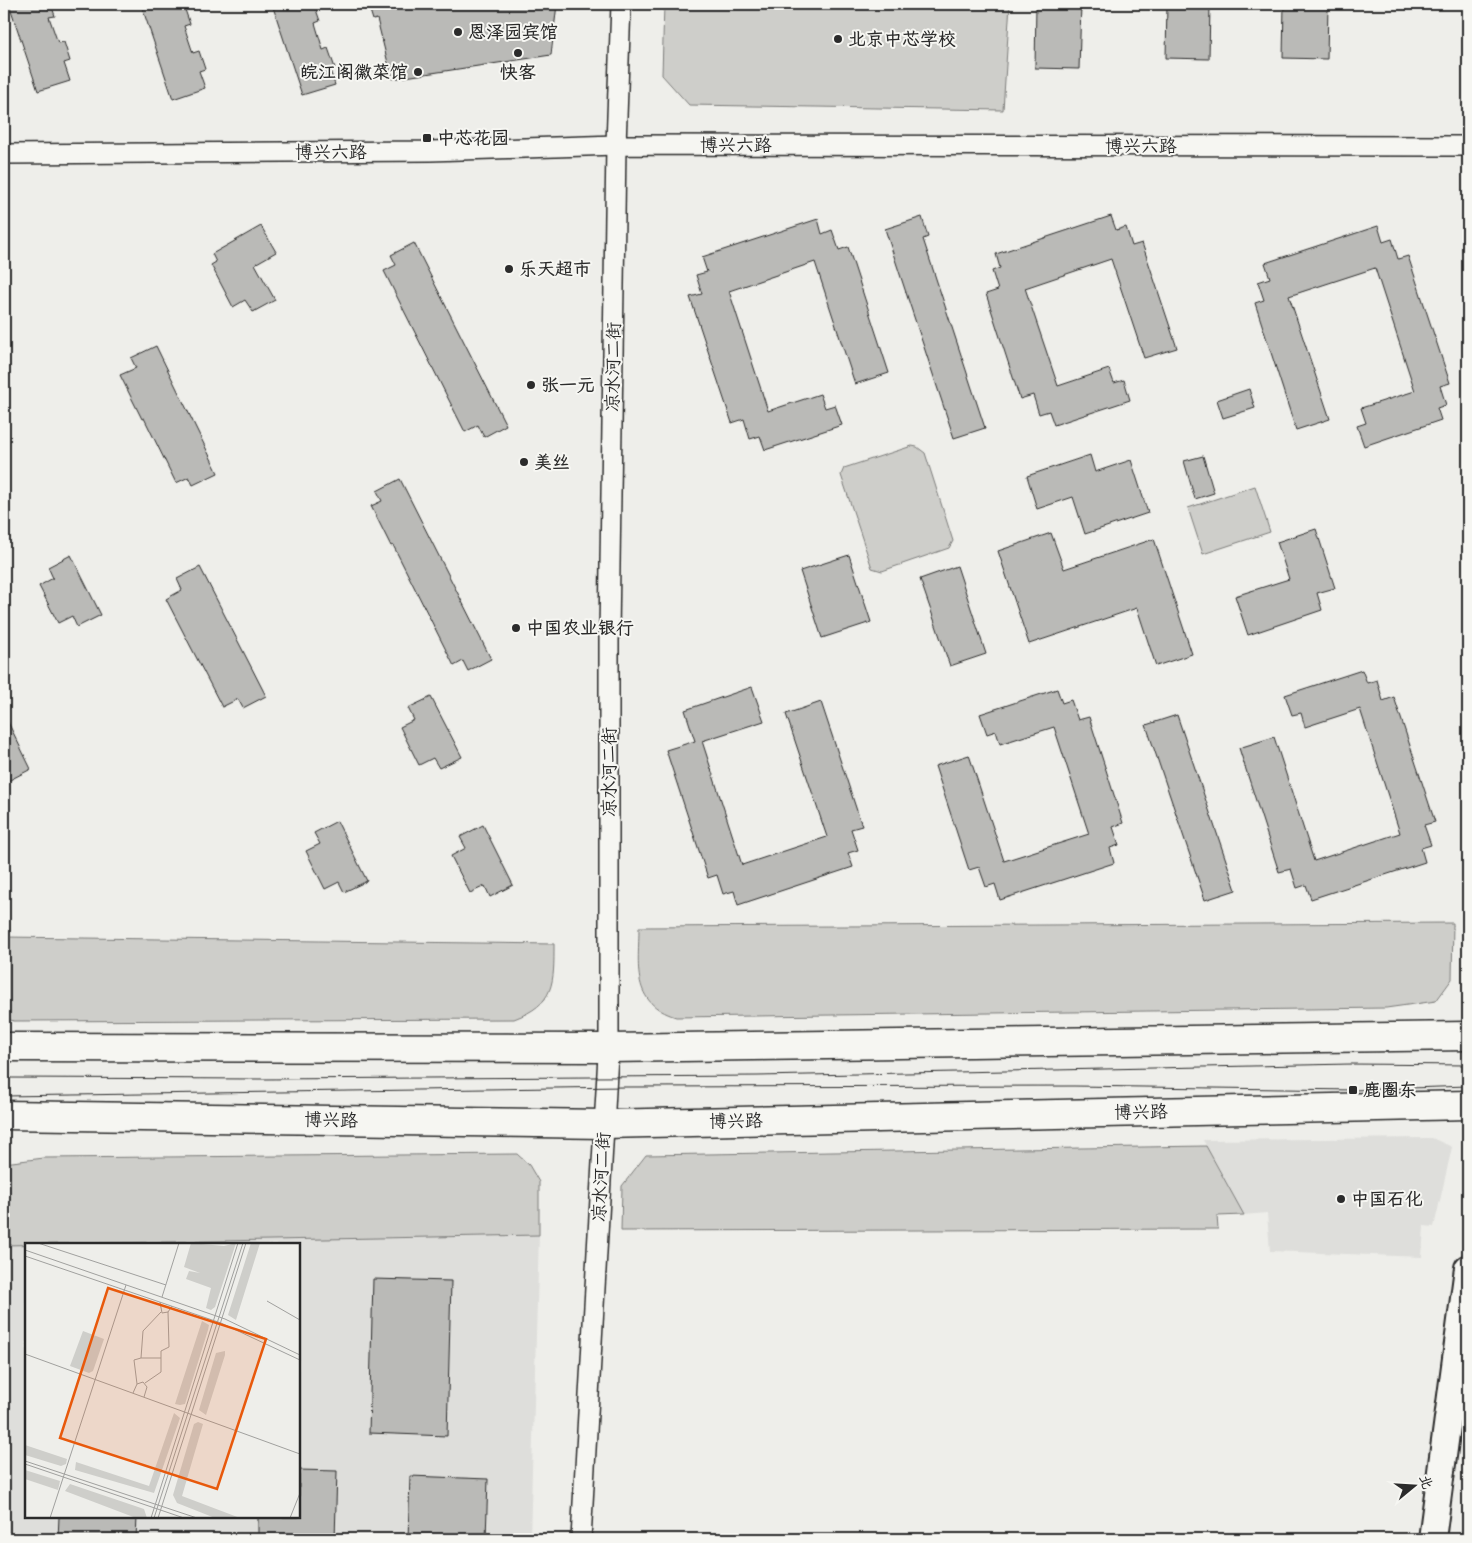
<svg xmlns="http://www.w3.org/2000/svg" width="1472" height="1543" viewBox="0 0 1472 1543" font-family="'Shantell Sans','LXGW WenKai TC',sans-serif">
  <rect width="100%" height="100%" fill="#eeeeea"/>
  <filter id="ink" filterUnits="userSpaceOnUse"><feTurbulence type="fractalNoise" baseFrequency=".02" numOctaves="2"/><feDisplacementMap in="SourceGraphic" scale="10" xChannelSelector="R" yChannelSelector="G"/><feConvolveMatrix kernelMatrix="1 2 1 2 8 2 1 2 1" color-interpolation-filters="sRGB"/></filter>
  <g filter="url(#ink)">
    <g fill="#dededb">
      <path d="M 1432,1138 L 1452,1147 L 1434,1227 L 1424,1226 L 1422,1257 L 1270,1251 L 1267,1213 L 1244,1215 L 1203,1140 Z"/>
      <path d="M 539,1235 L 530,1539 L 4,1539 L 4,1245 L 26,1245 L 26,1517 L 299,1517 L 299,1244 L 47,1244 Z"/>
    </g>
    <g fill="#cececa" stroke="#7c7c7a">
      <path d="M 664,4 L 1010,4 L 1003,110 L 689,105 L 662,75 Z"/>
      <path d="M 912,446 L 917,447 L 925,453 L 953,541 L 949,548 L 882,571 L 872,568 L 841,475 L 844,468 Z"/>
      <path d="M 1255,486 L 1270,532 L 1203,554 L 1188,508 Z"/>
      <path d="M 1453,923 L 1452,979 L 1436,1001 L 1386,1008 L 676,1017 C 630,1003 639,966 639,927 Z"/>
      <path d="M 4,937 L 554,944 C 554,983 555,1004 514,1019 L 14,1021 L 4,1018 Z"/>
      <path d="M 1206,1146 L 1244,1215 L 1217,1216 L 1218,1229 L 621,1231 L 622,1186 L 646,1155 Z"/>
      <path d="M 517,1154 L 529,1165 L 539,1182 L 539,1235 L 4,1245 L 4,1163 L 44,1158 Z"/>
    </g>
    <g fill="#babab7" stroke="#2b2b2b">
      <path d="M 9,4 L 51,4 L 55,16 L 49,17 L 58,43 L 64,42 L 70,61 L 64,63 L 70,81 L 38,91 Z"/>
      <path d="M 141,4 L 183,4 L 190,24 L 184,26 L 193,53 L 199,51 L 205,69 L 199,71 L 205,88 L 173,99 Z"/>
      <path d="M 272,4 L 314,4 L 320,21 L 315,23 L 323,50 L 328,48 L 335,68 L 330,70 L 335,85 L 302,95 Z"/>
      <path d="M 368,4 L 557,4 L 551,55 L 392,79 L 377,19 L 373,20 Z"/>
      <path d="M 1036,4 L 1081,4 L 1079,69 L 1035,68 Z"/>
      <path d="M 1167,4 L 1210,4 L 1209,59 L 1166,58 Z"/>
      <path d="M 1284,4 L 1328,4 L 1327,59 L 1283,58 Z"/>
      <path d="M 1111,216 L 1116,230 L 1126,227 L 1132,246 L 1142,243 L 1177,348 L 1144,358 L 1111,259 L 1025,288 L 1058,386 L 1109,369 L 1114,383 L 1124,380 L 1130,400 L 1054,425 L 1049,411 L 1039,414 L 1033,395 L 1020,399 L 986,294 L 998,290 L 992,271 L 1000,268 L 996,254 Z"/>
      <path d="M 922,217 L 928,237 L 923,239 L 985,428 L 954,438 L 885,229 Z"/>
      <path d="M 818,219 L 822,234 L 832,230 L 839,250 L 848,247 L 889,373 L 855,384 L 815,262 L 729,291 L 768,411 L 820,394 L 825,408 L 835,405 L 842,425 L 765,450 L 760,436 L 750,439 L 744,419 L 732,423 L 690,297 L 702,294 L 696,275 L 707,272 L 702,257 Z"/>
      <path d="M 261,226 L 276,252 L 255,264 L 275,300 L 253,312 L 245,300 L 233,307 L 211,265 L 216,262 L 212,254 Z"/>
      <path d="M 1378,226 L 1383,242 L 1392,239 L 1398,259 L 1408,256 L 1450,383 L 1440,386 L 1446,405 L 1437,408 L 1441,420 L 1364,446 L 1357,426 L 1366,423 L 1361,408 L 1415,391 L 1375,268 L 1289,296 L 1330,419 L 1296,430 L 1255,303 L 1264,300 L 1258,282 L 1270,278 L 1265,263 Z"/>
      <path d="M 414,243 L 506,425 L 484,437 L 478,425 L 465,432 L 384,271 L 396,265 L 391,255 Z"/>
      <path d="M 156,346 L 218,473 L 193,485 L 189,477 L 176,483 L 144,418 L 142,419 L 120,375 L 136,368 L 131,358 Z"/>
      <path d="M 1249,389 L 1255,408 L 1223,418 L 1217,400 Z"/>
      <path d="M 1090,455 L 1095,472 L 1131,460 L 1148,513 L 1085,534 L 1073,497 L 1037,509 L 1027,476 Z"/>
      <path d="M 1203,456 L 1214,493 L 1195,499 L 1184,461 Z"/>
      <path d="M 400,479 L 491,659 L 468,671 L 463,661 L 454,666 L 393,545 L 391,546 L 371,506 L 382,501 L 377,491 Z"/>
      <path d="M 1316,529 L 1335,588 L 1317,593 L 1322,610 L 1248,635 L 1235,596 L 1289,579 L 1277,542 Z"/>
      <path d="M 1051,533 L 1064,569 L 1154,539 L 1192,654 L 1156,666 L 1137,608 L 1029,644 L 998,551 Z"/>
      <path d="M 71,555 L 101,615 L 77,627 L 72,616 L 58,623 L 39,586 L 53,578 L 48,567 Z"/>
      <path d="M 849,555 L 871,622 L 822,638 L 800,571 Z"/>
      <path d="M 957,566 L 986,654 L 950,666 L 920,579 Z"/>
      <path d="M 200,567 L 266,696 L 243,708 L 238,699 L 222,707 L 166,599 L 182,590 L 177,579 Z"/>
      <path d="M 1362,670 L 1367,683 L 1377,680 L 1383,701 L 1394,697 L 1435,822 L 1424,825 L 1431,845 L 1421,848 L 1425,862 L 1311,899 L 1306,885 L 1297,888 L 1291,869 L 1279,872 L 1239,748 L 1274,737 L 1314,861 L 1400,833 L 1360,709 L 1305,727 L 1301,713 L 1292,715 L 1285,695 Z"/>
      <path d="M 752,687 L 764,721 L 702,741 L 742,865 L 827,837 L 786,714 L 821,702 L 862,826 L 851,829 L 858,850 L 848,853 L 853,867 L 738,905 L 734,891 L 723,894 L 717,875 L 708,878 L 666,750 L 695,741 L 685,710 Z"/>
      <path d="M 1057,689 L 1062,703 L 1071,700 L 1078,720 L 1089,717 L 1123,823 L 1113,827 L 1119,845 L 1110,848 L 1114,863 L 1000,900 L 995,884 L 986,887 L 979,867 L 969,870 L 935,766 L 969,755 L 1004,861 L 1089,834 L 1054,727 L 1000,744 L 996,731 L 987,734 L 980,714 Z"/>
      <path d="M 431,697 L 462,757 L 439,768 L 433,758 L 419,765 L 400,727 L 414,720 L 408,708 Z"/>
      <path d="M 4,714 L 31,769 L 8,781 L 4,772 Z"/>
      <path d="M 1177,715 L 1236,890 L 1205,900 L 1146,725 Z"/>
      <path d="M 337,821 L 367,881 L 344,892 L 339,882 L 325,889 L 306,851 L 320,844 L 314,833 Z"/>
      <path d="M 483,825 L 513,885 L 490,897 L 485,886 L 470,893 L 451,856 L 466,848 L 460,837 Z"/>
      <path d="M 373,1279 L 451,1281 L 447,1436 L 369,1433 Z"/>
      <path d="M 299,1470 L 337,1471 L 335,1539 L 258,1539 L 258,1517 L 299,1517 Z"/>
      <path d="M 410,1476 L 488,1479 L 486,1539 L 408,1539 Z"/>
      <path d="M 59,1517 L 137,1517 L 136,1539 L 58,1539 Z"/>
    </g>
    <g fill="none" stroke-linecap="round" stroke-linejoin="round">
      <defs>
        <g id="street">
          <path d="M 4,154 L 430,151 L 616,145 L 1468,146"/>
          <path d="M 581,1539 L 609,1037 L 609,634 L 616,145 L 621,4"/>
        </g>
        <path id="secondary" d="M 1432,1539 L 1468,1268"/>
        <g id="primary">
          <path d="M 4,1047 L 609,1048 L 1468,1036"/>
          <path d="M 4,1115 L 604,1124 L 1468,1105"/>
        </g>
      </defs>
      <use href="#street" stroke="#2b2b2b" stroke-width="22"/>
      <use href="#secondary" stroke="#2b2b2b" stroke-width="30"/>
      <use href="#primary" stroke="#2b2b2b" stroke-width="31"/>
      <use href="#street" stroke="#f6f6f2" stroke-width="19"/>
      <use href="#secondary" stroke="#f6f6f2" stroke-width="26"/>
      <use href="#primary" stroke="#f6f6f2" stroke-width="28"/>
      <g stroke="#2b2b2b" stroke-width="1">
        <path d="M 4,1078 L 262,1079 L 758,1076 L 1351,1064 L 1468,1065"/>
        <path d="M 4,1096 L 624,1087 L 1074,1086 L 1353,1090 L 1468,1086"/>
      </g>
    </g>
  </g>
  <g fill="#2b2b2b" stroke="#f6f6f2" stroke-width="2">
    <circle cx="458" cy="32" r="5"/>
    <circle cx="838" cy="39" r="5"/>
    <circle cx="518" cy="53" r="5"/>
    <circle cx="418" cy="72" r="5"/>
    <rect x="422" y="133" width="10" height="10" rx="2.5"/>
    <circle cx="509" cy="269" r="5"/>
    <circle cx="531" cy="385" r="5"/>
    <circle cx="524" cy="462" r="5"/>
    <circle cx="516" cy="628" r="5"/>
    <rect x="1348" y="1085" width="10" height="10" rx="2.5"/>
    <circle cx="1341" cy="1199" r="5"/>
  </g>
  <g text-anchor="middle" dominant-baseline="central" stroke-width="4" stroke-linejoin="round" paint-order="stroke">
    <g font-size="18" font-weight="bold" fill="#2b2b2b" stroke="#f6f6f2" text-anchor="start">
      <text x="468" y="32">恩泽园宾馆</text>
      <text x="848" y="39">北京中芯学校</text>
      <text x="408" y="72" text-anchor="end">皖江阁徽菜馆</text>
      <text x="518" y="72" text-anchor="middle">快客</text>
      <text x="437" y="138">中芯花园</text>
      <text x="519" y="269">乐天超市</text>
      <text x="541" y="385">张一元</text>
      <text x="534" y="462">美丝</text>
      <text x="526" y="628">中国农业银行</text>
      <text x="1363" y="1090">鹿圈东</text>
      <text x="1351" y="1199">中国石化</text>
    </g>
    <g font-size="18" fill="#2b2b2b" stroke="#f6f6f2">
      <text x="736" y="145">博兴六路</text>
      <text x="1141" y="146">博兴六路</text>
      <text x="331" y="152">博兴六路</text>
      <text transform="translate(613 367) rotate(-89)">凉水河二街</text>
      <text transform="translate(609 772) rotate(-90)">凉水河二街</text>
      <text transform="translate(1141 1112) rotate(-1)">博兴路</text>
      <text transform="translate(331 1120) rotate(1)">博兴路</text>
      <text transform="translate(736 1121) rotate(-1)">博兴路</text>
      <text transform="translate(601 1177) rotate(-87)">凉水河二街</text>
    </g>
  </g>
  <g transform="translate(25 1243)">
    <rect width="275" height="275" fill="#eeeeea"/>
    <path d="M 166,0 L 199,3 L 211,0 L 190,64 L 186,67 L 181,65 L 186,45 L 161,36 L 164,28 L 175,30 L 159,24 ZM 226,0 L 235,0 L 211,77 L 203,72 ZM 177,78 L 184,82 L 183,87 L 160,161 L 155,162 L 150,161 ZM 58,88 L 79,96 L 68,128 L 64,130 L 45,123 ZM 200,108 L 200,112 L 181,172 L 174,167 L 191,110 ZM 149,170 L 155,175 L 129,250 L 50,227 L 51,219 L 124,243 ZM 173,179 L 178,181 L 157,253 L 215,275 L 190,275 L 152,260 L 148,252 L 169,181 ZM 0,202 L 42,216 L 41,221 L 36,223 L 0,212 ZM 0,227 L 35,238 L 33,247 L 0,236 ZM 45,241 L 119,266 L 122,275 L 111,275 L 40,248 Z" fill="#cececa"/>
    <path fill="none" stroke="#a0a09e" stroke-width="1" d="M 13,0 L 141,42M 0,7 L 200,76 L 275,112M 0,13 L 196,80 L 275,117M 137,54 L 154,0M 242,58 L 275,77M 135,59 L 137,70 L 143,69 L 147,63M 0,111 L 275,211M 116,115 L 136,115M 120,140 L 136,129 L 136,108 L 144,104 L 143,69M 112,141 L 109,117 L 116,115 L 118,88 L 136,69M 108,150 L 112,141 L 118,139 L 122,144 L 119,154M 0,218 L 172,275M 0,221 L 159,275M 25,275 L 101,42M 126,275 L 213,0M 129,275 L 218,0M 133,275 L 221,0M 265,275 L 275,250"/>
    <path fill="#e8590c" fill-opacity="0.15" stroke="#e8590c" stroke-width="2.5" d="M 83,45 L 241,96 L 192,246 L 35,195 Z"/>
    <rect width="275" height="275" fill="none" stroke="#2b2b2b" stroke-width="2.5"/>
  </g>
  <rect width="1472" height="1543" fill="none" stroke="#f6f6f2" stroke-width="20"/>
  <rect x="10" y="10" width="1452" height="1523" fill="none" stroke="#2b2b2b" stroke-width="2" filter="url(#ink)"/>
  <g transform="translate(1414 1486) rotate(72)" stroke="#f6f6f2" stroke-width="4" paint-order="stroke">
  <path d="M0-4L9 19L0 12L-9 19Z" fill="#2b2b2b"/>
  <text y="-8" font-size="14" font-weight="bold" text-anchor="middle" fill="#2b2b2b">北</text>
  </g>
</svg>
